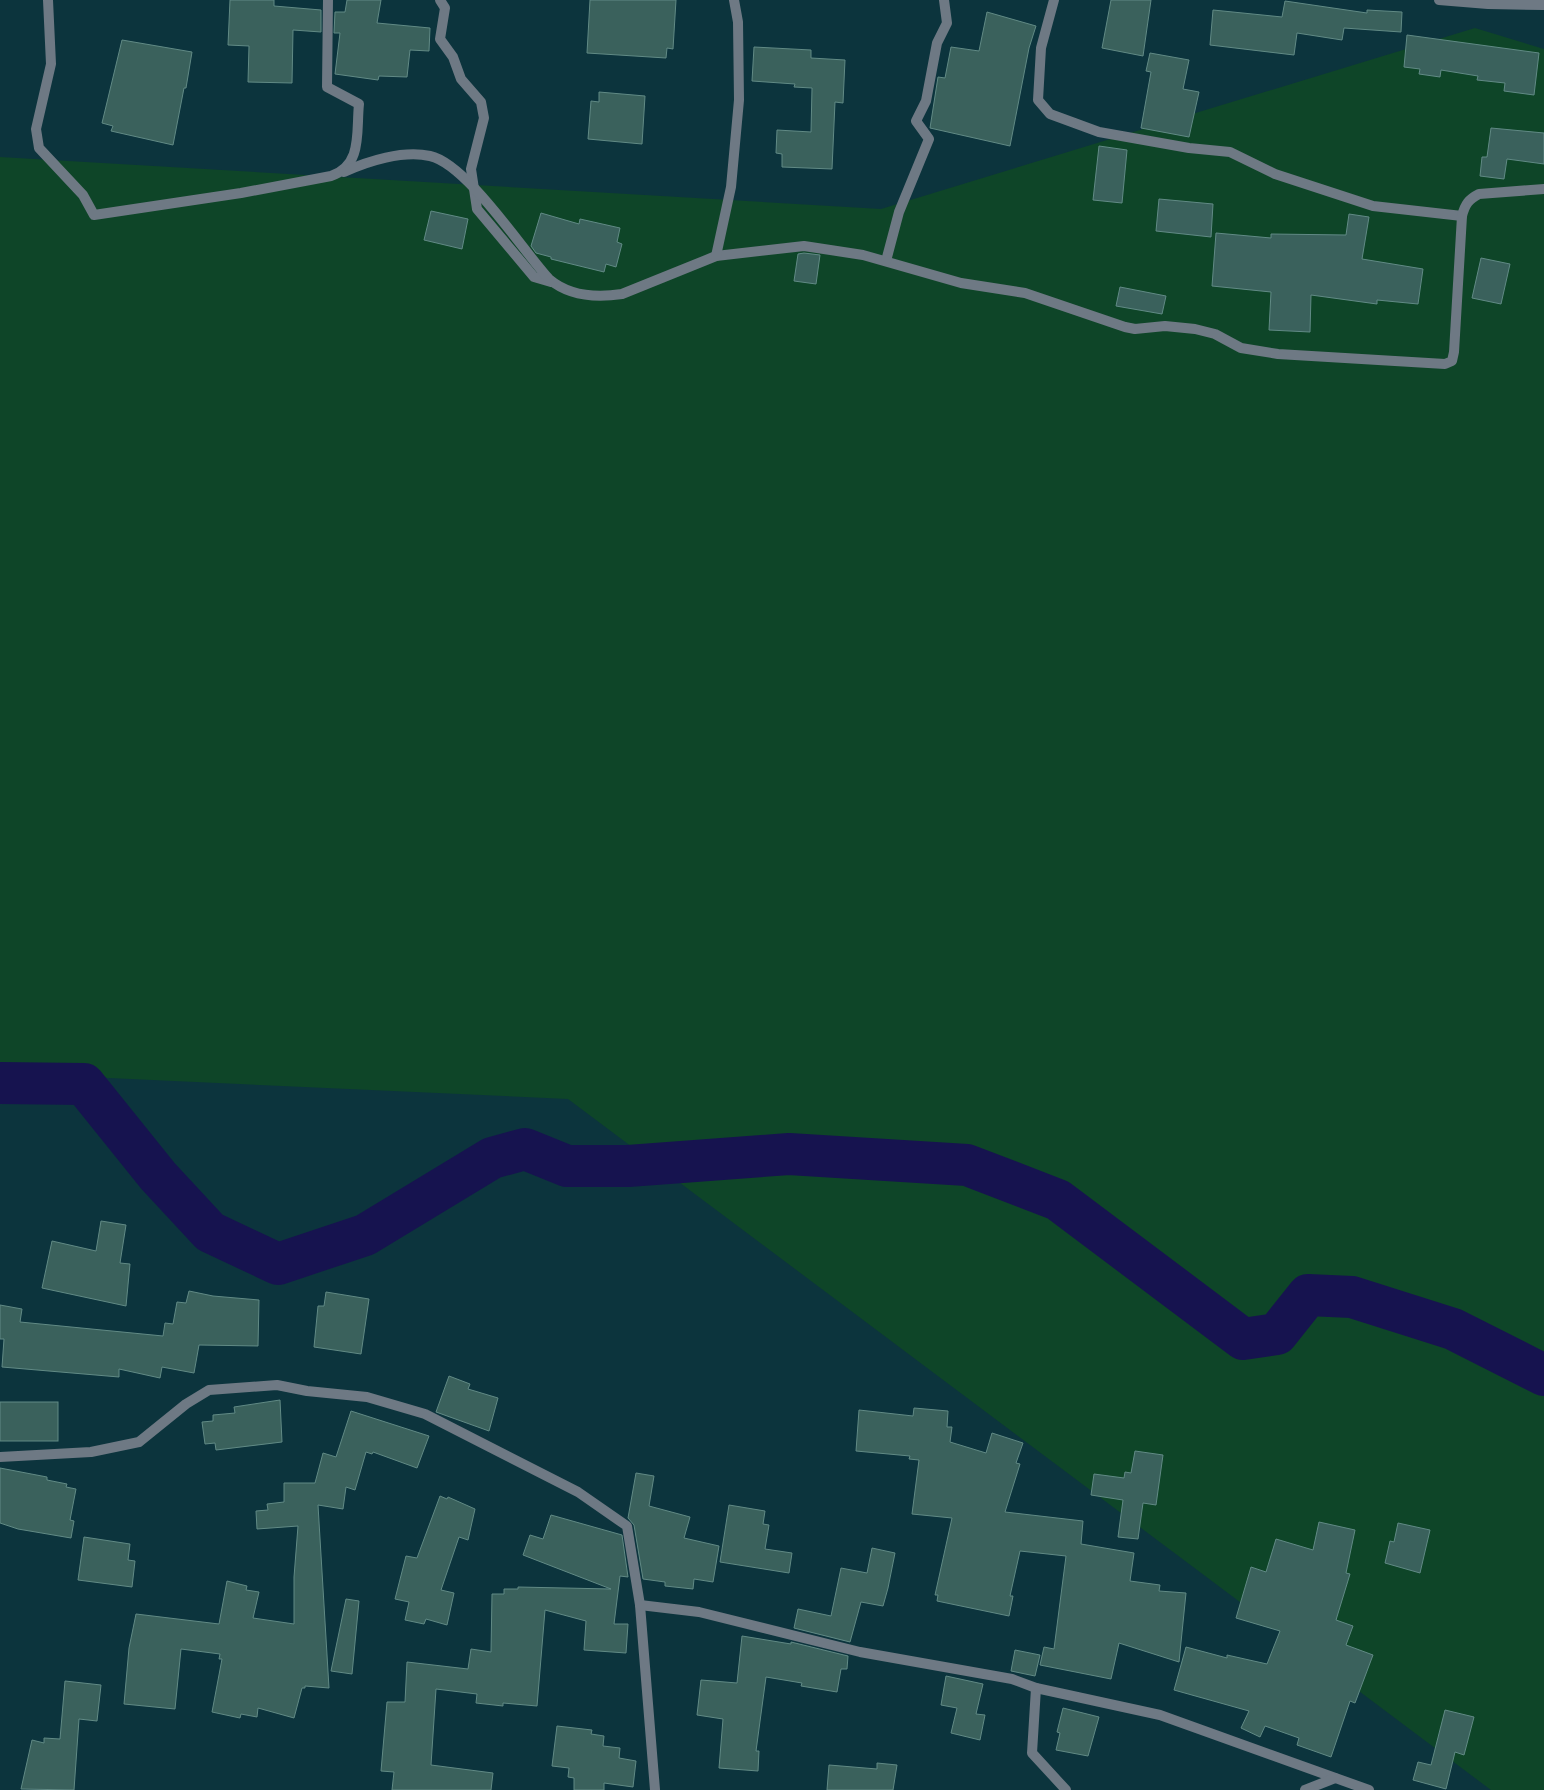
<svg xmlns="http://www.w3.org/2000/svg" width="1544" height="1790" viewBox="0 0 1544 1790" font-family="Spectral,serif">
  <rect width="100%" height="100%" fill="#0c343d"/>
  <path fill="#0e4528" d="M 1475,28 L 1544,49 L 1544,1790 L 1491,1790 L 568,1099 L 0,1073 L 0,157 L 881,209 Z"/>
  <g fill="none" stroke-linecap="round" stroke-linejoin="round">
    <path stroke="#16134f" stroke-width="42" d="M 0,1083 L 84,1084 L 158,1176 L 210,1232 L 278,1264 L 365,1235 L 492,1158 L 525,1149 L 567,1166 L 628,1166 L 789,1154 L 967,1165 L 1058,1200 L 1243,1339 L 1277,1334 L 1308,1295 L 1352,1297 L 1453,1329 L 1544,1375"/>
  </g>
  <g fill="#3a615c" stroke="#618a85">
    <path d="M 230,0 L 274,0 L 274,6 L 321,10 L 321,32 L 293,30 L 292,83 L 248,82 L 249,46 L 228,45 Z"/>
    <path d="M 347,0 L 381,0 L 377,23 L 430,28 L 429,51 L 410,50 L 407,77 L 379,76 L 378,80 L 335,74 L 340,33 L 334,33 L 335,12 L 345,12 Z"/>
    <path d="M 590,0 L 676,0 L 673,49 L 667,48 L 666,58 L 587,53 Z"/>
    <path d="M 1111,0 L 1151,0 L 1143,56 L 1102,48 Z"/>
    <path d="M 1285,1 L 1367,13 L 1367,10 L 1402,12 L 1401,32 L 1344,28 L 1342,40 L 1297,33 L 1294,55 L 1210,45 L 1213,10 L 1282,17 Z"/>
    <path d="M 987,12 L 1036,26 L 1029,48 L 1010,146 L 930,128 L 938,77 L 945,78 L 951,47 L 979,51 Z"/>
    <path d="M 1407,35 L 1539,53 L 1534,95 L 1504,91 L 1505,83 L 1477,80 L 1478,76 L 1441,70 L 1440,77 L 1419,74 L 1420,69 L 1404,67 Z"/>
    <path d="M 122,40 L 192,52 L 186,88 L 184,88 L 173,145 L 111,131 L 113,126 L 102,123 Z"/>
    <path d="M 754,47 L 811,50 L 811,58 L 845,60 L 843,103 L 835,102 L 832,169 L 782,167 L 782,154 L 776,153 L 777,130 L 811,132 L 812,88 L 794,87 L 795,84 L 752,81 Z"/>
    <path d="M 1150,53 L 1189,60 L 1183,89 L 1199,92 L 1189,137 L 1141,128 L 1151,72 L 1146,71 Z"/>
    <path d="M 599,92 L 645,96 L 642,144 L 588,139 L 591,101 L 599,102 Z"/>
    <path d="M 1491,128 L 1544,133 L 1544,164 L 1507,159 L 1504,179 L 1480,176 L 1482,157 L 1487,157 Z"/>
    <path d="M 1099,146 L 1127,150 L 1122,203 L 1093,200 Z"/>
    <path d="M 1159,199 L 1213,204 L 1211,237 L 1156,231 Z"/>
    <path d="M 431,211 L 468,219 L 462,249 L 424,240 Z"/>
    <path d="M 541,213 L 579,224 L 580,219 L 620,228 L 617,242 L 622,244 L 616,267 L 606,264 L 604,272 L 551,259 L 551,257 L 536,253 L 531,246 Z"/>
    <path d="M 1349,214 L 1369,217 L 1362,259 L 1423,269 L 1418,304 L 1377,300 L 1377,304 L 1311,295 L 1310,332 L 1269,330 L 1271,292 L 1212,286 L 1216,233 L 1271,238 L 1271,234 L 1346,235 Z"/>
    <path d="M 804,253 L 820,255 L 816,284 L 794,281 L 798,254 Z"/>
    <path d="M 1481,258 L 1510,264 L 1501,304 L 1472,298 Z"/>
    <path d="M 1120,287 L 1166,296 L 1162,314 L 1116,306 Z"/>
    <path d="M 101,1221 L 126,1225 L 120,1263 L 130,1264 L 126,1306 L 42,1288 L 52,1241 L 96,1251 Z"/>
    <path d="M 189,1291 L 213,1296 L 259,1300 L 258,1346 L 199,1345 L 194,1373 L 162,1367 L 160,1378 L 119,1369 L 119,1377 L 2,1367 L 4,1339 L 0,1339 L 0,1305 L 22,1309 L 20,1322 L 163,1336 L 165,1323 L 173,1324 L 177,1302 L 186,1303 Z"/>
    <path d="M 326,1292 L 369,1299 L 361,1354 L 314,1347 L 318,1306 L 324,1306 Z"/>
    <path d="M 449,1376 L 470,1384 L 468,1389 L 498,1398 L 489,1431 L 436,1412 Z"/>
    <path d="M 280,1400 L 282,1442 L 216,1450 L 215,1443 L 205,1444 L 202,1422 L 213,1421 L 213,1415 L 235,1413 L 234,1407 Z"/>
    <rect x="0" y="1402" width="58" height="39"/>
    <path d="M 914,1408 L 948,1411 L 947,1427 L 952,1427 L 950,1442 L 986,1453 L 992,1433 L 1023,1443 L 1016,1463 L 1020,1464 L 1005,1512 L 1083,1521 L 1081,1544 L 1134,1553 L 1130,1581 L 1160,1585 L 1159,1591 L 1186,1593 L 1179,1662 L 1119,1643 L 1111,1679 L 1040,1665 L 1044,1647 L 1054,1649 L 1066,1556 L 1020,1551 L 1010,1596 L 1013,1596 L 1009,1616 L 937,1601 L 938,1595 L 935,1595 L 952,1518 L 912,1514 L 919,1460 L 909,1459 L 910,1456 L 856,1451 L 859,1410 L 913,1416 Z"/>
    <path d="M 351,1411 L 429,1436 L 417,1468 L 373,1452 L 372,1454 L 366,1452 L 355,1490 L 346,1487 L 343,1509 L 318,1505 L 329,1688 L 305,1686 L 305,1688 L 302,1688 L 294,1718 L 258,1708 L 257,1717 L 241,1714 L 240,1718 L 212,1712 L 222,1659 L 219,1659 L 220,1654 L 181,1649 L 175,1709 L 124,1704 L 129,1648 L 136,1614 L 219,1624 L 227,1581 L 247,1586 L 246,1590 L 259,1592 L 253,1618 L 294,1624 L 294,1577 L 298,1526 L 257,1529 L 256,1511 L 268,1510 L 267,1504 L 284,1502 L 284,1483 L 315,1483 L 323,1453 L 336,1457 Z"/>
    <path d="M 1135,1451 L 1163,1455 L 1156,1505 L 1143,1503 L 1138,1539 L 1118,1537 L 1123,1500 L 1091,1495 L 1094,1474 L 1124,1478 L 1125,1472 L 1131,1473 Z"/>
    <path d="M 0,1468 L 47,1477 L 47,1480 L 67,1484 L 66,1487 L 76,1489 L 70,1520 L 74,1521 L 71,1538 L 18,1529 L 0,1523 Z"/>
    <path d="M 636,1473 L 654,1476 L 649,1506 L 690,1517 L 684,1538 L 719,1546 L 713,1582 L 694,1579 L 693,1589 L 665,1586 L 665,1582 L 643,1579 L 634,1525 L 628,1518 Z"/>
    <path d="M 440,1496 L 447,1499 L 448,1497 L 475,1509 L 468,1540 L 459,1537 L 441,1590 L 454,1593 L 447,1625 L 426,1619 L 424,1624 L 405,1620 L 409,1602 L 395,1599 L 406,1556 L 417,1558 Z"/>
    <path d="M 729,1505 L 765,1511 L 763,1524 L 769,1525 L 765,1549 L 792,1553 L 789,1573 L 720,1562 Z"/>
    <path d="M 551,1515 L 622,1535 L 628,1577 L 620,1576 L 614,1624 L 628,1624 L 626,1653 L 584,1650 L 586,1621 L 545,1610 L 537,1706 L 503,1703 L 503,1706 L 476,1703 L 477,1694 L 436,1689 L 431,1765 L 493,1773 L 491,1790 L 392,1790 L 394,1772 L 381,1771 L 387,1702 L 405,1702 L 407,1662 L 468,1669 L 471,1649 L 491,1652 L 492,1594 L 504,1594 L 504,1589 L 518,1589 L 518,1587 L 611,1589 L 523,1555 L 530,1535 L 543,1539 Z"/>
    <path d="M 1319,1522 L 1355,1530 L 1346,1573 L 1350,1574 L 1336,1620 L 1353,1626 L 1346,1645 L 1373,1655 L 1355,1703 L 1350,1701 L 1331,1757 L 1297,1745 L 1299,1738 L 1265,1726 L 1260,1737 L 1241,1728 L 1249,1711 L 1174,1690 L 1186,1647 L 1227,1658 L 1227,1655 L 1267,1664 L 1280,1631 L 1236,1618 L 1251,1567 L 1266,1572 L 1276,1539 L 1313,1550 Z"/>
    <path d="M 1398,1523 L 1430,1530 L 1420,1573 L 1385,1563 L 1390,1541 L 1394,1542 Z"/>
    <path d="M 84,1537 L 130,1544 L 128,1560 L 135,1561 L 132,1587 L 78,1580 Z"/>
    <path d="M 872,1548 L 895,1553 L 888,1588 L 883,1606 L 861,1602 L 850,1642 L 794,1628 L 798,1609 L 831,1616 L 841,1568 L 867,1573 Z"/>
    <path d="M 346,1599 L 359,1601 L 352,1674 L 331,1671 Z"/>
    <path d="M 742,1636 L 791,1644 L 791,1642 L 848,1656 L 847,1669 L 841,1669 L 837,1692 L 801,1686 L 802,1683 L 766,1677 L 756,1751 L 759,1751 L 758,1771 L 719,1768 L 723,1719 L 697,1715 L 701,1680 L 737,1683 Z"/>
    <path d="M 1015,1650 L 1040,1655 L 1035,1676 L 1011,1671 Z"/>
    <path d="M 946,1676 L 983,1684 L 976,1714 L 985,1715 L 980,1740 L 951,1733 L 957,1708 L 941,1705 Z"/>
    <path d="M 65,1681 L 101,1685 L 97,1721 L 79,1719 L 74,1790 L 21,1789 L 32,1740 L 44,1743 L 44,1738 L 60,1739 Z"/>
    <path d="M 1063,1708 L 1099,1717 L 1088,1756 L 1056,1750 L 1060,1733 L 1057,1732 Z"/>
    <path d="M 1445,1710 L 1474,1717 L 1464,1755 L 1455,1752 L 1446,1789 L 1413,1780 L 1418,1762 L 1431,1765 Z"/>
    <path d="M 557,1726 L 592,1730 L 591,1734 L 604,1736 L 603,1746 L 620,1748 L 619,1758 L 636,1761 L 633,1787 L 604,1783 L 604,1790 L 574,1790 L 574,1778 L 568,1777 L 569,1768 L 552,1766 Z"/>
    <path d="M 877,1763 L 897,1765 L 893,1790 L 827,1790 L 829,1765 L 877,1769 Z"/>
  </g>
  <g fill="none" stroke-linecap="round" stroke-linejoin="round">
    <g stroke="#6e7984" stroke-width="10">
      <path d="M 48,0 L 51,64 L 36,129 L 39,148 L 83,195 L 94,215 L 241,193 L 331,176 C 363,165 356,132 359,104 L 327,87 L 328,0"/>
      <path d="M 440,0 L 445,8 L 440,39 L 453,57 L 461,79 L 481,102 L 484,118 L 471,169 L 477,209 L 534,277 L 551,282"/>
      <path d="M 1054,0 L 1041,48 L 1038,100 L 1050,114 L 1099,132 L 1189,148 L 1230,152 L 1275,174 L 1373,206 L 1462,216"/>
      <path d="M 1439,0 L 1488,4 L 1544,5"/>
      <path d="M 344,172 C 368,161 403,150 430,156 C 467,164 523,251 549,279 C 569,296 596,298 622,294 L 716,256 L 804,246 L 863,255 L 961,283 L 1025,293 L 1125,327 L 1135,329 L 1165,326 L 1195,329 L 1215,334 L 1241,348 L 1278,354 L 1445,364 L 1452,361 L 1454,352 L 1462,216 C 1465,204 1469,199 1479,194 L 1544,189"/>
      <path d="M 716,256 L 731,187 L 739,100 L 738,22 L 734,0"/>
      <path d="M 886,261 L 899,212 L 929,139 L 916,121 L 926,101 L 937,43 L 947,23 L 944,0"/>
      <path d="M 0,1457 L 91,1452 L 139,1442 L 186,1404 L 209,1390 L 277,1385 L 307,1391 L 367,1397 L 425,1414 L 578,1492 L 627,1526 L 640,1605 L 655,1790"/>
      <path d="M 640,1605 L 699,1612 L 860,1652 L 1012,1679 L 1036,1688 L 1160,1715 L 1369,1790"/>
      <path d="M 1036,1688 L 1032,1753 L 1066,1790"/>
      <path d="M 1305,1790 L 1335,1778"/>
    </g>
  </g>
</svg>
